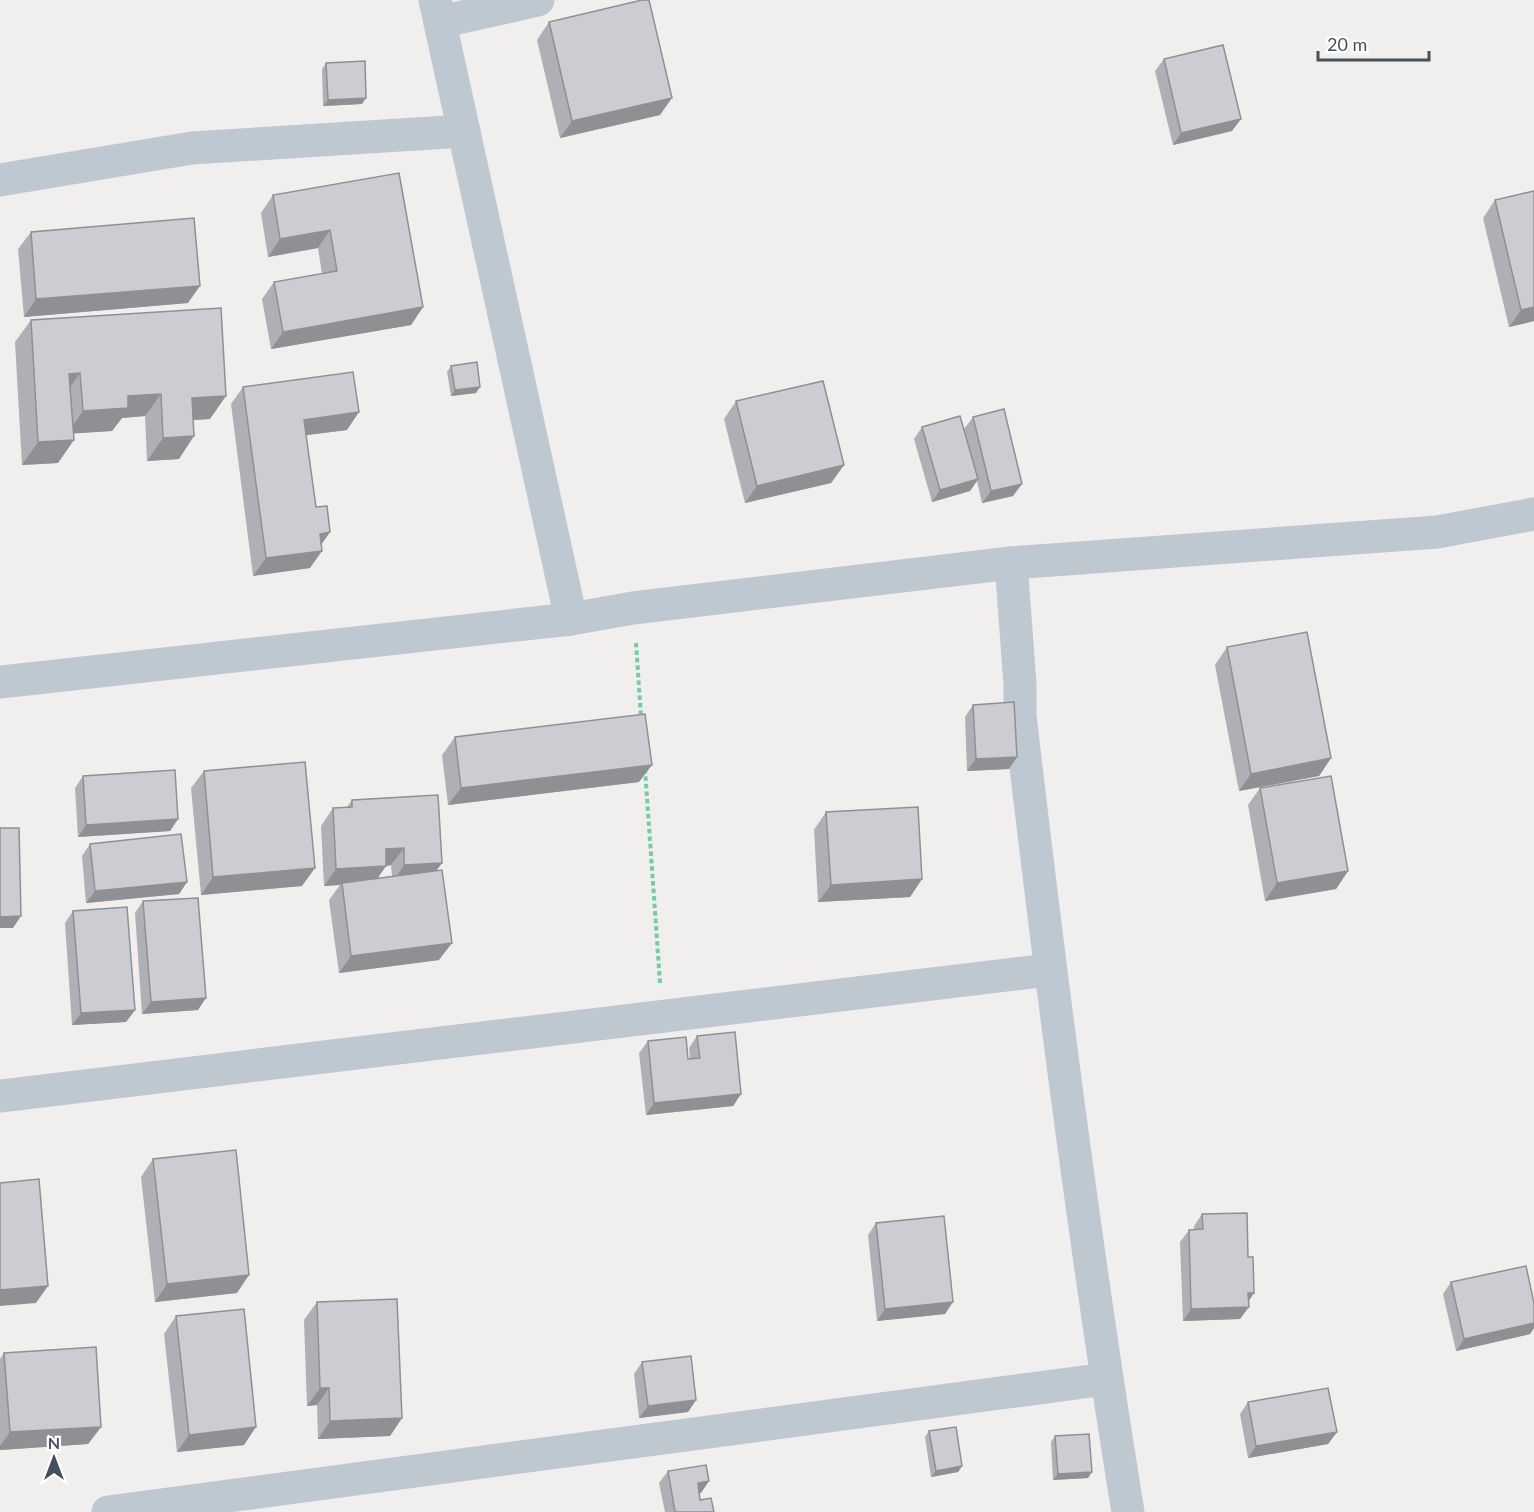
<svg xmlns="http://www.w3.org/2000/svg" width="1534" height="1512" viewBox="0 0 1534 1512" font-family="Lato,sans-serif">
  <rect width="100%" height="100%" fill="#f1eeee"/>
  <g fill="none" stroke-linecap="round" stroke-linejoin="round">
    <g stroke="#74cca5" stroke-width="4" stroke-dasharray="4.5 3" stroke-linecap="butt">
      <path d="M 636,643 L 641,717"/>
      <path d="M 645,769 L 660,983"/>
    </g>
    <g stroke="#bec8d0" stroke-width="33">
      <path d="M 435,0 L 571,619"/>
      <path d="M 440,22 L 538,0"/>
      <path d="M 0,180 L 192,148 L 464,131"/>
      <path d="M 1011,563 L 1020,684 L 1020,716 C 1051,982 1085,1248 1128,1512"/>
      <path d="M 0,682 L 571,619 L 633,608 L 1011,563 L 1437,532 L 1534,514"/>
      <path d="M 0,1096 L 1049,970"/>
      <path d="M 108,1512 L 1106,1379"/>
    </g>
  </g>
  <g fill="#afb0b5" fill-rule="evenodd">
    <path d="M 549,22 L 660,115 L 560,138 L 537,40 Z"/>
    <path d="M 1164,59 L 1232,131 L 1173,145 L 1155,71 Z"/>
    <path d="M 326,63 L 362,104 L 323,106 L 322,69 Z"/>
    <path d="M 399,173 L 423,307 L 411,325 L 271,349 L 262,299 L 274,282 L 322,274 L 318,248 L 268,257 L 261,213 L 273,195 Z"/>
    <path d="M 1495,200 L 1534,321 L 1509,327 L 1483,218 Z"/>
    <path d="M 31,232 L 188,303 L 24,317 L 18,249 Z"/>
    <path d="M 31,320 L 210,419 L 193,420 L 179,459 L 147,461 L 145,416 L 122,418 L 112,431 L 73,433 L 58,463 L 22,465 L 15,342 Z"/>
    <path d="M 451,366 L 476,393 L 451,396 L 447,372 Z"/>
    <path d="M 243,387 L 347,430 L 306,435 L 316,507 L 330,532 L 321,545 L 310,568 L 253,576 L 231,404 Z"/>
    <path d="M 736,401 L 844,465 L 831,483 L 745,503 L 724,419 Z"/>
    <path d="M 973,417 L 1013,496 L 982,503 L 977,481 L 970,491 L 932,502 L 914,439 L 922,427 L 964,429 Z"/>
    <path d="M 1227,647 L 1331,758 L 1319,776 L 1239,791 L 1215,665 Z"/>
    <path d="M 973,705 L 1017,757 L 1009,769 L 967,771 L 965,717 Z"/>
    <path d="M 455,737 L 639,782 L 448,805 L 442,755 Z"/>
    <path d="M 204,771 L 302,886 L 201,895 L 191,788 Z"/>
    <path d="M 83,776 L 178,819 L 170,831 L 78,837 L 75,788 Z"/>
    <path d="M 1260,788 L 1348,871 L 1336,889 L 1265,901 L 1248,805 Z"/>
    <path d="M 352,800 L 442,863 L 436,871 L 439,960 L 339,973 L 329,900 L 340,885 L 324,886 L 321,826 L 333,808 L 347,807 ZM 391,865 L 392,876 L 378,878 L 386,866 Z"/>
    <path d="M 826,812 L 922,879 L 910,897 L 818,902 L 814,830 Z"/>
    <path d="M 90,844 L 187,882 L 179,894 L 86,903 L 82,856 Z"/>
    <path d="M 143,901 L 198,1010 L 142,1014 L 135,913 Z"/>
    <path d="M 73,911 L 135,1010 L 126,1022 L 72,1025 L 65,923 Z"/>
    <path d="M 697,1036 L 741,1094 L 733,1106 L 646,1115 L 639,1053 L 648,1041 L 688,1059 L 690,1059 L 689,1048 Z"/>
    <path d="M 153,1159 L 237,1293 L 155,1302 L 141,1177 Z"/>
    <path d="M 1202,1214 L 1248,1257 L 1254,1293 L 1249,1301 L 1240,1319 L 1183,1321 L 1180,1242 L 1189,1230 L 1194,1229 L 1194,1226 Z"/>
    <path d="M 876,1223 L 945,1314 L 877,1321 L 868,1235 Z"/>
    <path d="M 1451,1282 L 1534,1303 L 1534,1328 L 1530,1334 L 1456,1351 L 1443,1294 Z"/>
    <path d="M 317,1302 L 402,1418 L 390,1436 L 318,1439 L 317,1405 L 307,1406 L 304,1320 Z"/>
    <path d="M 176,1316 L 244,1445 L 177,1452 L 164,1334 Z"/>
    <path d="M 4,1353 L 101,1427 L 88,1444 L 0,1450 L 0,1359 Z"/>
    <path d="M 642,1362 L 696,1400 L 688,1412 L 639,1418 L 634,1374 Z"/>
    <path d="M 1248,1402 L 1337,1432 L 1328,1444 L 1248,1458 L 1240,1414 Z"/>
    <path d="M 929,1431 L 962,1466 L 958,1472 L 931,1477 L 925,1437 Z"/>
    <path d="M 1055,1436 L 1088,1478 L 1053,1480 L 1051,1442 Z"/>
    <path d="M 668,1471 L 701,1493 L 699,1493 L 700,1500 L 714,1512 L 665,1512 L 659,1483 Z"/>
  </g>
  <g fill="#8e9094">
    <path d="M 366,98 L 362,104 L 323,106 L 328,100 Z"/>
    <path d="M 672,98 L 660,115 L 560,138 L 572,121 Z"/>
    <path d="M 1241,119 L 1232,131 L 1173,145 L 1181,133 Z"/>
    <path d="M 330,230 L 318,248 L 268,257 L 280,239 Z"/>
    <path d="M 200,286 L 188,303 L 24,317 L 36,299 Z"/>
    <path d="M 423,307 L 411,325 L 271,349 L 283,332 Z"/>
    <path d="M 1534,307 L 1534,321 L 1509,327 L 1521,310 Z"/>
    <path d="M 80,373 L 64,396 L 69,374 Z"/>
    <path d="M 480,387 L 476,393 L 451,396 L 455,390 Z"/>
    <path d="M 161,394 L 145,416 L 122,418 L 112,431 L 67,434 L 83,411 L 128,396 Z"/>
    <path d="M 226,396 L 210,419 L 176,421 L 192,398 Z"/>
    <path d="M 359,412 L 347,430 L 292,437 L 304,420 Z"/>
    <path d="M 194,436 L 179,459 L 147,461 L 163,438 Z"/>
    <path d="M 74,440 L 58,463 L 22,465 L 38,442 Z"/>
    <path d="M 844,465 L 831,483 L 745,503 L 757,486 Z"/>
    <path d="M 978,479 L 970,491 L 932,502 L 940,490 Z"/>
    <path d="M 1022,484 L 1013,496 L 982,503 L 991,491 Z"/>
    <path d="M 330,532 L 318,549 L 320,534 Z"/>
    <path d="M 322,551 L 310,568 L 253,576 L 266,558 Z"/>
    <path d="M 1017,757 L 1009,769 L 967,771 L 976,759 Z"/>
    <path d="M 1331,758 L 1319,776 L 1239,791 L 1251,774 Z"/>
    <path d="M 652,765 L 639,782 L 448,805 L 461,788 Z"/>
    <path d="M 178,819 L 170,831 L 78,837 L 86,825 Z"/>
    <path d="M 404,848 L 391,865 L 386,866 L 374,883 L 342,883 L 340,885 L 324,886 L 336,869 L 386,849 Z"/>
    <path d="M 442,863 L 429,880 L 392,883 L 404,865 Z"/>
    <path d="M 315,868 L 302,886 L 201,895 L 213,877 Z"/>
    <path d="M 1348,871 L 1336,889 L 1265,901 L 1277,883 Z"/>
    <path d="M 922,879 L 910,897 L 818,902 L 831,885 Z"/>
    <path d="M 187,882 L 179,894 L 86,903 L 95,891 Z"/>
    <path d="M 21,916 L 13,928 L 0,928 L 0,917 Z"/>
    <path d="M 452,943 L 439,960 L 339,973 L 351,956 Z"/>
    <path d="M 206,998 L 198,1010 L 142,1014 L 151,1002 Z"/>
    <path d="M 135,1010 L 126,1022 L 72,1025 L 81,1013 Z"/>
    <path d="M 741,1094 L 733,1106 L 646,1115 L 654,1103 Z"/>
    <path d="M 249,1275 L 237,1293 L 155,1302 L 167,1284 Z"/>
    <path d="M 48,1286 L 36,1303 L 0,1306 L 0,1290 Z"/>
    <path d="M 1248,1293 L 1254,1293 L 1245,1305 Z"/>
    <path d="M 953,1302 L 945,1314 L 877,1321 L 885,1309 Z"/>
    <path d="M 1249,1307 L 1240,1319 L 1183,1321 L 1191,1309 Z"/>
    <path d="M 1534,1323 L 1534,1328 L 1530,1334 L 1456,1351 L 1464,1339 Z"/>
    <path d="M 320,1388 L 329,1388 L 317,1405 L 307,1406 Z"/>
    <path d="M 696,1400 L 688,1412 L 639,1418 L 648,1406 Z"/>
    <path d="M 402,1418 L 390,1436 L 318,1439 L 330,1421 Z"/>
    <path d="M 101,1427 L 88,1444 L 0,1450 L 0,1446 L 10,1432 Z"/>
    <path d="M 256,1427 L 244,1445 L 177,1452 L 189,1435 Z"/>
    <path d="M 1337,1432 L 1328,1444 L 1248,1458 L 1256,1446 Z"/>
    <path d="M 962,1466 L 958,1472 L 931,1477 L 936,1471 Z"/>
    <path d="M 1092,1472 L 1088,1478 L 1053,1480 L 1058,1474 Z"/>
    <path d="M 709,1481 L 701,1493 L 690,1494 L 698,1483 Z"/>
  </g>
  <g fill="#cbcdd3" stroke="#8e9094" stroke-width="1.5">
    <path d="M 642,0 L 649,0 L 672,98 L 572,121 L 549,22 Z"/>
    <path d="M 1223,45 L 1241,119 L 1181,133 L 1164,59 Z"/>
    <path d="M 365,61 L 366,98 L 328,100 L 326,63 Z"/>
    <path d="M 399,173 L 423,307 L 283,332 L 274,282 L 337,271 L 330,230 L 280,239 L 273,195 Z"/>
    <path d="M 1534,191 L 1534,307 L 1521,310 L 1495,200 Z"/>
    <path d="M 194,218 L 200,286 L 36,299 L 31,232 Z"/>
    <path d="M 221,308 L 226,396 L 192,398 L 194,436 L 163,438 L 161,394 L 128,396 L 128,408 L 83,411 L 80,373 L 69,374 L 74,440 L 38,442 L 31,320 Z"/>
    <path d="M 477,362 L 480,387 L 455,390 L 451,366 Z"/>
    <path d="M 353,372 L 359,412 L 304,420 L 316,507 L 327,506 L 330,532 L 320,534 L 322,551 L 266,558 L 243,387 Z"/>
    <path d="M 823,381 L 844,465 L 757,486 L 736,401 Z"/>
    <path d="M 1004,409 L 1022,484 L 991,491 L 973,417 Z"/>
    <path d="M 960,416 L 978,479 L 940,490 L 922,427 Z"/>
    <path d="M 1307,632 L 1331,758 L 1251,774 L 1227,647 Z"/>
    <path d="M 1014,702 L 1017,757 L 976,759 L 973,705 Z"/>
    <path d="M 645,714 L 652,765 L 461,788 L 455,737 Z"/>
    <path d="M 305,762 L 315,868 L 213,877 L 204,771 Z"/>
    <path d="M 175,770 L 178,819 L 86,825 L 83,776 Z"/>
    <path d="M 1331,776 L 1348,871 L 1277,883 L 1260,788 Z"/>
    <path d="M 438,795 L 442,863 L 404,865 L 404,848 L 386,849 L 386,866 L 336,869 L 333,808 L 352,807 L 352,800 Z"/>
    <path d="M 918,807 L 922,879 L 831,885 L 826,812 Z"/>
    <path d="M 0,828 L 19,828 L 21,916 L 0,917 Z"/>
    <path d="M 181,834 L 187,882 L 95,891 L 90,844 Z"/>
    <path d="M 442,870 L 452,943 L 351,956 L 342,883 Z"/>
    <path d="M 198,898 L 206,998 L 151,1002 L 143,901 Z"/>
    <path d="M 127,907 L 135,1010 L 81,1013 L 73,911 Z"/>
    <path d="M 735,1032 L 741,1094 L 654,1103 L 648,1041 L 686,1037 L 688,1059 L 700,1058 L 697,1036 Z"/>
    <path d="M 236,1150 L 249,1275 L 167,1284 L 153,1159 Z"/>
    <path d="M 39,1179 L 48,1286 L 0,1290 L 0,1183 Z"/>
    <path d="M 1247,1213 L 1248,1257 L 1253,1257 L 1254,1293 L 1248,1293 L 1249,1307 L 1191,1309 L 1189,1230 L 1203,1229 L 1202,1214 Z"/>
    <path d="M 944,1216 L 953,1302 L 885,1309 L 876,1223 Z"/>
    <path d="M 1526,1266 L 1534,1303 L 1534,1323 L 1464,1339 L 1451,1282 Z"/>
    <path d="M 397,1299 L 402,1418 L 330,1421 L 329,1388 L 320,1388 L 317,1302 Z"/>
    <path d="M 244,1309 L 256,1427 L 189,1435 L 176,1316 Z"/>
    <path d="M 96,1347 L 101,1427 L 10,1432 L 4,1353 Z"/>
    <path d="M 691,1356 L 696,1400 L 648,1406 L 642,1362 Z"/>
    <path d="M 1328,1388 L 1337,1432 L 1256,1446 L 1248,1402 Z"/>
    <path d="M 956,1427 L 962,1466 L 936,1471 L 929,1431 Z"/>
    <path d="M 1089,1434 L 1092,1472 L 1058,1474 L 1055,1436 Z"/>
    <path d="M 706,1465 L 709,1481 L 698,1483 L 700,1500 L 711,1498 L 714,1512 L 675,1512 L 668,1471 Z"/>
  </g>
  <g transform="translate(54 1458)" stroke="#ffffff" stroke-width="4.5" paint-order="stroke">
  <path d="M0-4.5L10 22L0 15L-10 22Z" fill="#46505b"/>
  <text y="-9" font-size="16" font-weight="bold" text-anchor="middle" fill="#46505b">N</text>
  </g>
  <path d="M1318 51v9h111v-9" fill="none" stroke="#46505b" stroke-width="3"/>
  <text x="1327" y="51" font-size="18" fill="#46505b" stroke="#ffffff" stroke-width="4.5" paint-order="stroke">20 m</text>
</svg>
